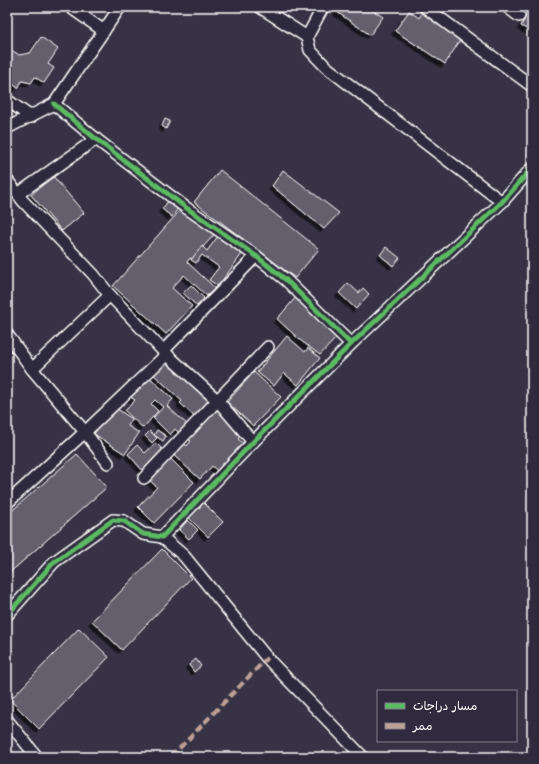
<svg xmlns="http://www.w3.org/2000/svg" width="539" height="764" viewBox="0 0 539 764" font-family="'Comic Neue','Playpen Sans Arabic',sans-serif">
  <defs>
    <filter id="shadow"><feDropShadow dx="-3.5" dy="3.5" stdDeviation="0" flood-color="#0009"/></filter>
  </defs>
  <rect width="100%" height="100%" fill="#373345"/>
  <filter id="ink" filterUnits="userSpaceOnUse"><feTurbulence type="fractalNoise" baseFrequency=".025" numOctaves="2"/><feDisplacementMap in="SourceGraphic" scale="8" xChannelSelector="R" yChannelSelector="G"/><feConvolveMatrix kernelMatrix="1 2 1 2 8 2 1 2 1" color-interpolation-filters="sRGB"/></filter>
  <g filter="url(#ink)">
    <g fill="#635f6d" stroke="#fff" filter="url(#shadow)">
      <path d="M 340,7 L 368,7 L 383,17 L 370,35 L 337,12 Z"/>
      <path d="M 530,9 L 532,10 L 532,32 L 521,26 Z"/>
      <path d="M 409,11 L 419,18 L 422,13 L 461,39 L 445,64 L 395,31 Z"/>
      <path d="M 41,37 L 58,49 L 48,64 L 54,68 L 44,83 L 35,77 L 31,83 L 22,81 L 18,88 L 7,80 L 9,74 L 7,73 L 7,47 L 19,55 L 30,53 Z"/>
      <path d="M 165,119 L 170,121 L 166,129 L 162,126 Z"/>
      <path d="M 220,170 L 319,249 L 295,278 L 194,202 Z"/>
      <path d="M 283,170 L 339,213 L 324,229 L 272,186 Z"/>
      <path d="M 53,176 L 84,213 L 62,231 L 31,195 Z"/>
      <path d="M 169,200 L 179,207 L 172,217 L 162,209 Z"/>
      <path d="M 183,207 L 214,235 L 192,259 L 190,258 L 187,262 L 215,288 L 207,296 L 184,275 L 172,288 L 192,306 L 166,334 L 113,286 Z"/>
      <path d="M 218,236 L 242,254 L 218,286 L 209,280 L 219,267 L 202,255 L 196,263 L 191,260 L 202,246 L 207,251 Z"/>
      <path d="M 386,247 L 400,258 L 393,266 L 380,255 Z"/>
      <path d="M 348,283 L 359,293 L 363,288 L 369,294 L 356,309 L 339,293 Z"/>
      <path d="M 191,285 L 204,298 L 197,306 L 183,293 Z"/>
      <path d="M 297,296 L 339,332 L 336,338 L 320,355 L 300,340 L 277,319 Z"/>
      <path d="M 287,336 L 305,352 L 308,348 L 320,358 L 298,385 L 284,373 L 274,386 L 257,372 Z"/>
      <path d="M 164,358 L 214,402 L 198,420 L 180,403 L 182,401 L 151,372 Z"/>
      <path d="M 254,372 L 281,397 L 253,426 L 227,402 Z"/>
      <path d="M 148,376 L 173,399 L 167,406 L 190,427 L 181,435 L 175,429 L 170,435 L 153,418 L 163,407 L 155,400 L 151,404 L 158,411 L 143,428 L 125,411 L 135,400 L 129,396 Z"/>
      <path d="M 113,406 L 132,419 L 128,426 L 139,433 L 125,454 L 94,434 Z"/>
      <path d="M 214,407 L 244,433 L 238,439 L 245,445 L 219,473 L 212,466 L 200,479 L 170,452 L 180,441 L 187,446 L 191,441 L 188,439 Z"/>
      <path d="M 157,430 L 166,436 L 163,441 L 154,435 Z"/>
      <path d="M 150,431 L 157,438 L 152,443 L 145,436 Z"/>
      <path d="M 156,443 L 164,451 L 143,471 L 128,454 L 137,445 L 145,453 Z"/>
      <path d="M 77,454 L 107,487 L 7,575 L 7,515 Z"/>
      <path d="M 168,456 L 194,482 L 154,523 L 138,507 L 157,487 L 147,478 Z"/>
      <path d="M 202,501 L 223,522 L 208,537 L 187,516 Z"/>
      <path d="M 188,520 L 198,530 L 189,539 L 179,530 Z"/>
      <path d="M 162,549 L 191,578 L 122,650 L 92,621 Z"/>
      <path d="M 79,628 L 109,657 L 39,729 L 10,700 Z"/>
      <path d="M 196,659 L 201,666 L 194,672 L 189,665 Z"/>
    </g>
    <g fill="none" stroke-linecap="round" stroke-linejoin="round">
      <defs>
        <g id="minor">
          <path d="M 70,7 L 104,31"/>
          <path d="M 260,7 L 307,37"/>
          <path d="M 323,7 L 307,37 L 310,50 L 325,66 L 502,202"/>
          <path d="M 425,7 L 532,86"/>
          <path d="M 507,7 L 519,16"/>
          <path d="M 7,100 L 31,117"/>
          <path d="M 54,104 L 96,139 L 185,207 L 256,256 L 286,280 L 351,344"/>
          <path d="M 7,128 L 54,104 L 120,7"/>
          <path d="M 7,180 L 23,201 L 93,274 L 108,293 L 163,351 L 218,401 L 253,442"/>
          <path d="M 18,194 L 96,139"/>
          <path d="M 7,334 L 32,369 L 85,432 L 108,463"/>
          <path d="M 163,351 L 256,256"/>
          <path d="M 32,369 L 110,295"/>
          <path d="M 144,478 L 268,347"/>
          <path d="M 7,503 L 85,432 L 167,354"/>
          <path d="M 162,537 L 184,556 L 267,658 L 363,757"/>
          <path d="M 7,615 L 54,562 L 113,520 L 124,521 L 143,534 L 162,537 L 253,442 L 351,344 L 502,202 L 532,168"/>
          <path d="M 7,720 L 37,757"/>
        </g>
      </defs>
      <use href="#minor" stroke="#fff" stroke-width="14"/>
      <use href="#minor" stroke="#2f2a3d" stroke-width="11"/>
      <path stroke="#bda197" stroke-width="4" stroke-dasharray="8 4" stroke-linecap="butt" d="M 171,757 L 267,658"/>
      <defs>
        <g id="cycleway">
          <path d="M 54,104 L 96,139 L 185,207 L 256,256 L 286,280 L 351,344"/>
          <path d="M 7,615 L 54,562 L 113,520 L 124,521 L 143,534 L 162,537 L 253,442 L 351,344 L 502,202 L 532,168"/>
        </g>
      </defs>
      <use href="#cycleway" stroke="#2f2a3d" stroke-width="8"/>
      <use href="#cycleway" stroke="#5cba63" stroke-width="5"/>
    </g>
  </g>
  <rect width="539" height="764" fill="none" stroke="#2f2a3d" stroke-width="24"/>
  <rect x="12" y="12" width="515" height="740" fill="none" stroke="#fff" stroke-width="1.5" filter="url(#ink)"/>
  <rect x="377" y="690" width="140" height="52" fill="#2f2a3d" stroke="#827f8b"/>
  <rect x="385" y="703" width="20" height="6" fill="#5cba63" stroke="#827f8b"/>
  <text x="413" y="710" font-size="12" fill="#ffffff">مسار دراجات</text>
  <rect x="385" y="723" width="20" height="6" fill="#bda197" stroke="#827f8b"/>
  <text x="413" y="730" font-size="12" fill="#ffffff">ممر</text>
</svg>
